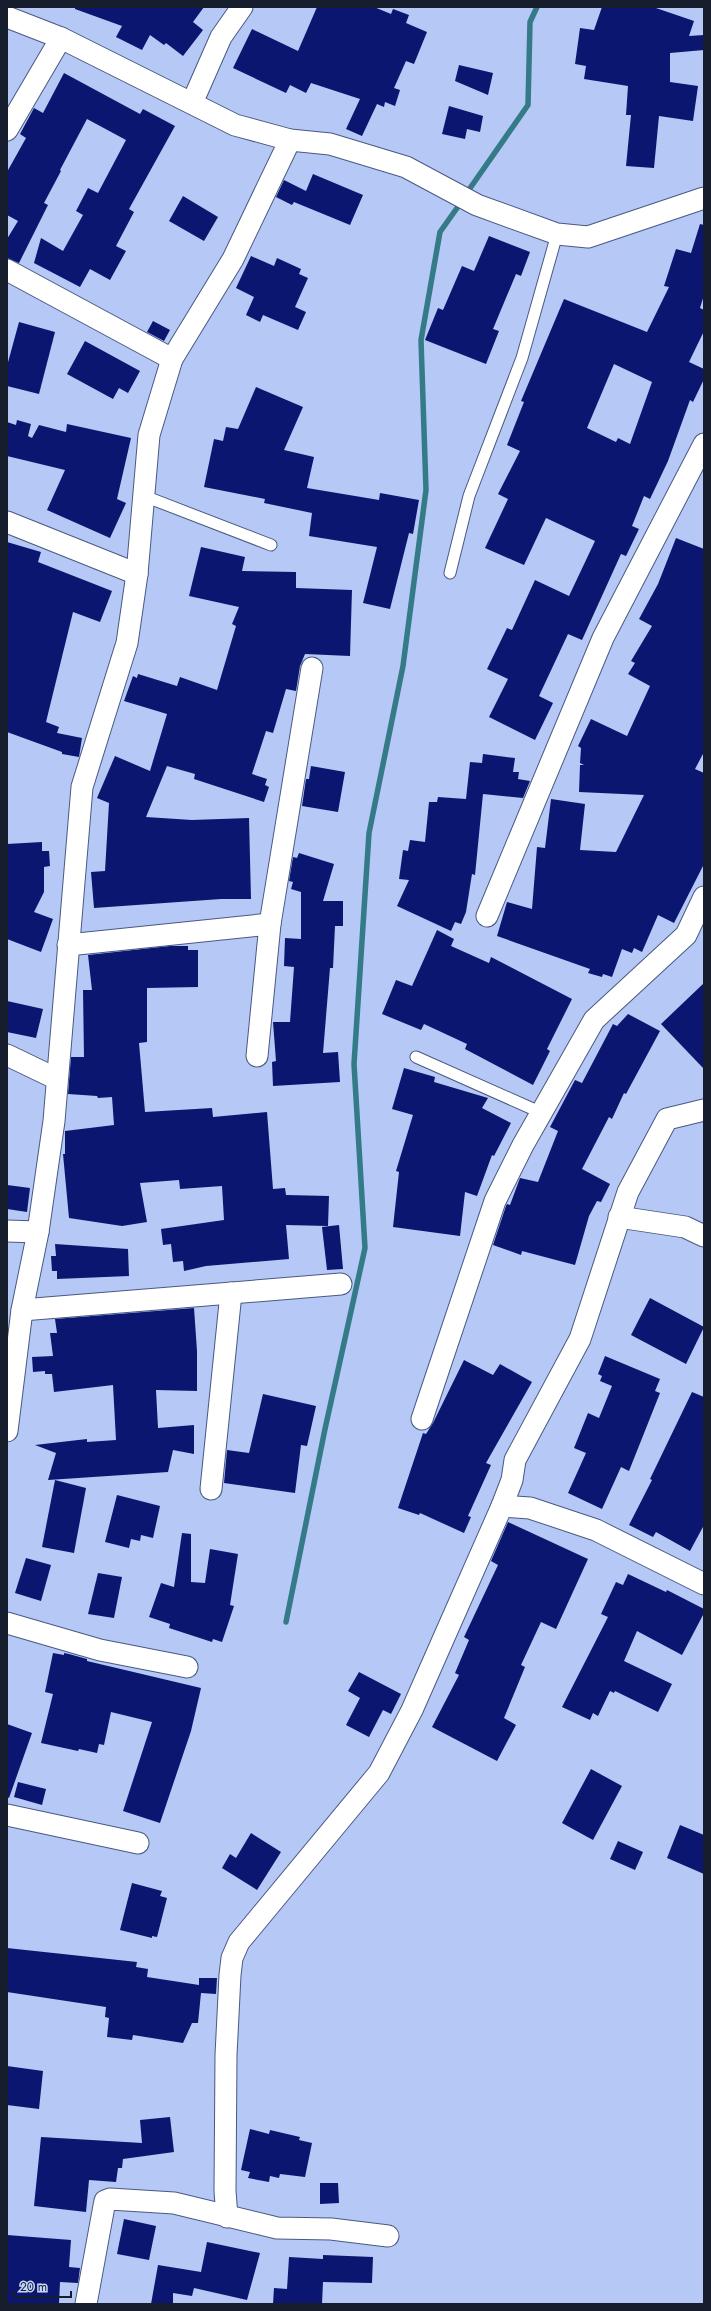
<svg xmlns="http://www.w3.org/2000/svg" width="711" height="2311" viewBox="0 0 711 2311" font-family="Jost,sans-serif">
  <rect width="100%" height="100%" fill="#b5c8f6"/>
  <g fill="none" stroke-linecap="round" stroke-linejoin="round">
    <g stroke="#357a87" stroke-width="5.5">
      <path d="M 466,194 L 528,105 L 530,22 L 537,7"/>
      <path d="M 286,1622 L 325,1429 L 365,1248 L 354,1064 L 369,833 L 403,666 L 426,490 L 421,340 L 440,232 L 462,201"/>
    </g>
  </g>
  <g fill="#0b1670" fill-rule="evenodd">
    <path d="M 75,7 L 204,7 L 193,22 L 203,30 L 183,56 L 166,43 L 164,45 L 150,35 L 142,50 L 116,37 L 122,26 L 75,9 Z"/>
    <path d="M 317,7 L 374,7 L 391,14 L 393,9 L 409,15 L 406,23 L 427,32 L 414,64 L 406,61 L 394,88 L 400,90 L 395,106 L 385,102 L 384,107 L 377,104 L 362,136 L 346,129 L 360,99 L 311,83 L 306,93 L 290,85 L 286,93 L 233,68 L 252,29 L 298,51 Z"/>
    <path d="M 602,7 L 653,7 L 694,21 L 689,36 L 704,35 L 704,50 L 670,53 L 670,82 L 698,86 L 693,121 L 659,116 L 654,168 L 626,166 L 631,115 L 626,115 L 628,86 L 584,79 L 586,66 L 575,64 L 580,28 L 594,30 Z"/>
    <path d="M 459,65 L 493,73 L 488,95 L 455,81 Z"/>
    <path d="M 64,73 L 140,114 L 143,109 L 175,126 L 129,209 L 134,212 L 116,246 L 126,251 L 110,280 L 90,269 L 80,287 L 34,263 L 41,238 L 63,251 L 83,215 L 76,211 L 88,188 L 98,193 L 126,140 L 87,119 L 60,170 L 61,171 L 44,203 L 48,205 L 19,263 L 7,258 L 7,239 L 18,221 L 7,215 L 7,172 L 26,138 L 20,134 L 34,108 L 43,113 Z"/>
    <path d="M 449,106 L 483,116 L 480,132 L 467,129 L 465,139 L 442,134 Z"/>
    <path d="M 313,174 L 363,195 L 350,225 L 294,202 L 292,205 L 276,197 L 284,180 L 306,191 Z"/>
    <path d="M 183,196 L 218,217 L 204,241 L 169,221 Z"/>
    <path d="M 700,224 L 704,225 L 704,295 L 700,308 L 704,310 L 704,331 L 689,362 L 704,369 L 704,379 L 693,402 L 690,400 L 668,461 L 650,499 L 644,496 L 632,526 L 639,529 L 626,556 L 621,554 L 582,640 L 568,634 L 539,696 L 553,703 L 535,740 L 489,717 L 508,679 L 487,669 L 507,628 L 512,630 L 535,580 L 569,596 L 595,541 L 546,518 L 524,565 L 485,548 L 508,499 L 498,494 L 520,451 L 507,445 L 524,402 L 521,401 L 564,299 L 647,332 L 669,287 L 664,286 L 676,249 L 691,253 ZM 614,364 L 652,382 L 630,444 L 618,438 L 616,442 L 587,428 Z"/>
    <path d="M 489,236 L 530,252 L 521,276 L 516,274 L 493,329 L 499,331 L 486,364 L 425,340 L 438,308 L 443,310 L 462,266 L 474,271 Z"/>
    <path d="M 251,256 L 274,266 L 277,258 L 301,269 L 299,274 L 308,278 L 295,307 L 306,312 L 298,330 L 263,315 L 260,322 L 246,315 L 254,297 L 236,288 Z"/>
    <path d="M 153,321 L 170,330 L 164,341 L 147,332 Z"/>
    <path d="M 19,322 L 55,332 L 39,394 L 7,386 L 7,366 Z"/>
    <path d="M 85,341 L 140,371 L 128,393 L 119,388 L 113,399 L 67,374 Z"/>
    <path d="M 256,387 L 303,407 L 284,450 L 314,457 L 307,488 L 379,500 L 380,493 L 419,500 L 413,534 L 409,533 L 390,609 L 363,603 L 377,547 L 309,536 L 312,513 L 264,503 L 265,499 L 204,487 L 214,439 L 223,441 L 226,427 L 238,429 Z"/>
    <path d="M 17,420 L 31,424 L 28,436 L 32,438 L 39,425 L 66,432 L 67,424 L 131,438 L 117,499 L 126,503 L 110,538 L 47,510 L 65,470 L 7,456 L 7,422 L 16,425 Z"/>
    <path d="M 676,538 L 704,549 L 704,752 L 695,769 L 704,773 L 704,864 L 674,923 L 658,915 L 642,952 L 634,948 L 632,953 L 622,949 L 612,977 L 603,974 L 602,977 L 588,973 L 590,969 L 497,936 L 507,902 L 532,909 L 537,847 L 545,848 L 551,799 L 585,804 L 580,850 L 616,852 L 644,795 L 579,792 L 580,765 L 584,765 L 580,763 L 581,748 L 578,746 L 591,719 L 627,736 L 650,686 L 628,674 L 635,663 L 631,661 L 652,626 L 639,619 L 658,584 Z"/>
    <path d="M 7,542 L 41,552 L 38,562 L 112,591 L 100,622 L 73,612 L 46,722 L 59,727 L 57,733 L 82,738 L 79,757 L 62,754 L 62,752 L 7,732 Z"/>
    <path d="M 201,547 L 245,557 L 242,571 L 296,572 L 296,588 L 352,590 L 350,656 L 305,654 L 300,666 L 296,691 L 286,689 L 273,733 L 266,731 L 252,774 L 267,779 L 265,785 L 269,787 L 264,802 L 194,779 L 195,774 L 167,766 L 146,817 L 192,820 L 249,818 L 251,899 L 221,899 L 94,908 L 91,872 L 105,871 L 109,803 L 97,798 L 115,756 L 150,771 L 167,714 L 124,701 L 133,676 L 137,678 L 138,674 L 177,686 L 180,677 L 217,690 L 236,626 L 232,624 L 239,607 L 189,596 Z"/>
    <path d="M 483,754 L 515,758 L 513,772 L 519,772 L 518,779 L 530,781 L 523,798 L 483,794 L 475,875 L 472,874 L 466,912 L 461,924 L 455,922 L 451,931 L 397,906 L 409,880 L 399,879 L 403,850 L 408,851 L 410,840 L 425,842 L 429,802 L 437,802 L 438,797 L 466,799 L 470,762 L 482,763 Z"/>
    <path d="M 311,766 L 345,772 L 338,812 L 302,806 L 306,779 L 309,779 Z"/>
    <path d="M 42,842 L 42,851 L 49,851 L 50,866 L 44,867 L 44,892 L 34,912 L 53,919 L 41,952 L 7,939 L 7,844 Z"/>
    <path d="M 299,853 L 334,864 L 323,901 L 343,901 L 343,926 L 335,926 L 333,968 L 330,968 L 323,1053 L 338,1052 L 340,1082 L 273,1086 L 272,1062 L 276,1061 L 273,1022 L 290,1022 L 294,967 L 284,966 L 285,938 L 301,939 L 301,892 L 291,889 L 293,882 L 289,881 L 293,857 L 297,858 Z"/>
    <path d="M 437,930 L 454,939 L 451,946 L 489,963 L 491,957 L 572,999 L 547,1049 L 550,1051 L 533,1085 L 465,1049 L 467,1044 L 424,1024 L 421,1030 L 382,1014 L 396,980 L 412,986 Z"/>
    <path d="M 170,946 L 188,946 L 188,950 L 198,950 L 198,987 L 147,988 L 147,1042 L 139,1043 L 145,1112 L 212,1108 L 213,1117 L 267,1112 L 273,1189 L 285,1188 L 286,1195 L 329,1196 L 328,1226 L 286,1225 L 289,1259 L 206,1266 L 184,1271 L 183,1261 L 173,1262 L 171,1244 L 163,1245 L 161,1229 L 224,1220 L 222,1186 L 180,1189 L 179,1180 L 140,1183 L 147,1222 L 122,1226 L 69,1218 L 63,1154 L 65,1154 L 65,1131 L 114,1125 L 112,1097 L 98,1098 L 97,1096 L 68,1094 L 71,1057 L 84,1057 L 83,990 L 92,990 L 88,955 Z"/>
    <path d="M 704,983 L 704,1069 L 661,1024 Z"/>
    <path d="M 7,1001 L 43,1009 L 36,1038 L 7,1032 Z"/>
    <path d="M 628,1014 L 660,1031 L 626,1094 L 624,1093 L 612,1119 L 609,1117 L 582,1169 L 610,1184 L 601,1202 L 597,1201 L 589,1216 L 575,1265 L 522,1251 L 521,1255 L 493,1245 L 506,1206 L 507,1204 L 510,1205 L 520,1178 L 538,1182 L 558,1131 L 550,1127 L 575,1080 L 582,1083 L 613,1024 L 617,1026 Z"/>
    <path d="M 404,1068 L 435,1077 L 434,1082 L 488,1098 L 482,1108 L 511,1123 L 494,1156 L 492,1155 L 477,1196 L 465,1192 L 460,1236 L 393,1227 L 399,1172 L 396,1171 L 413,1115 L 392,1109 Z"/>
    <path d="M 7,1185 L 30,1188 L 27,1212 L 7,1209 Z"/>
    <path d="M 339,1225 L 343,1269 L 327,1270 L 322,1227 Z"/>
    <path d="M 55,1244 L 128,1249 L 129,1276 L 57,1279 L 57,1271 L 52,1271 L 51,1256 L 56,1256 Z"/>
    <path d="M 650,1298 L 704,1327 L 686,1364 L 631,1335 Z"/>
    <path d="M 194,1308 L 197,1351 L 197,1391 L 156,1390 L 158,1428 L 194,1425 L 194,1454 L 173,1450 L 168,1472 L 48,1480 L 56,1453 L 35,1445 L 87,1439 L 87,1442 L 116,1440 L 113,1385 L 54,1392 L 52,1374 L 45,1374 L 45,1371 L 33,1372 L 32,1357 L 53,1356 L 50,1333 L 57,1333 L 55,1319 Z"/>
    <path d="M 605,1356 L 660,1379 L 655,1391 L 660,1393 L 629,1471 L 621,1467 L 602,1509 L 568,1493 L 586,1453 L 574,1448 L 588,1413 L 599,1418 L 612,1386 L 600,1381 L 602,1376 L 598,1374 Z"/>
    <path d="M 464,1360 L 493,1375 L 500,1364 L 532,1382 L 486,1463 L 491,1465 L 468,1516 L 471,1517 L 464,1533 L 420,1513 L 419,1515 L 398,1508 L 423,1433 L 426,1434 L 433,1423 Z"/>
    <path d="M 692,1392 L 704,1397 L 704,1525 L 690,1551 L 656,1532 L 653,1537 L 629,1525 L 652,1480 L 650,1479 Z"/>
    <path d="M 263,1394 L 316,1406 L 307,1446 L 301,1445 L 295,1493 L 224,1483 L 227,1450 L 249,1453 Z"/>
    <path d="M 55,1480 L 86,1488 L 74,1553 L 42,1547 Z"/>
    <path d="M 117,1495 L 160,1506 L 153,1538 L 141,1535 L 140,1541 L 131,1539 L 129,1548 L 105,1542 Z"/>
    <path d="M 508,1522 L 588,1559 L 556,1629 L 541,1622 L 521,1665 L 525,1667 L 504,1718 L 516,1725 L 497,1761 L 432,1727 L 459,1675 L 455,1673 L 469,1640 L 464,1637 L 498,1565 L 491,1561 Z"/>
    <path d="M 182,1533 L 191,1534 L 191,1582 L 205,1583 L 210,1549 L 238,1554 L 230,1605 L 234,1606 L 222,1642 L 213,1639 L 212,1642 L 169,1628 L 170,1624 L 149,1617 L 161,1583 L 174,1587 Z"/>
    <path d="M 26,1558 L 51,1565 L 41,1601 L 15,1593 Z"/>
    <path d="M 98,1573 L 122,1577 L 114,1618 L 88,1614 Z"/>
    <path d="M 628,1574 L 666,1592 L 667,1590 L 704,1609 L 704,1613 L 682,1655 L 637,1631 L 624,1661 L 672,1684 L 658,1712 L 615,1691 L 614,1693 L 610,1691 L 598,1716 L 593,1713 L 590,1720 L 562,1707 L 608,1617 L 601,1614 L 616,1582 L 623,1585 Z"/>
    <path d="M 53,1653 L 64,1655 L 64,1653 L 69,1654 L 87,1659 L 87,1661 L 201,1688 L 191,1731 L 160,1823 L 123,1811 L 152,1722 L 111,1712 L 104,1745 L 99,1744 L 97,1753 L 79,1749 L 78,1751 L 41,1743 L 53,1694 L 45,1692 Z"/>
    <path d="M 359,1672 L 401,1694 L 391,1714 L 383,1710 L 369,1737 L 346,1725 L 360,1698 L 348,1691 Z"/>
    <path d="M 7,1724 L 32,1733 L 9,1798 L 7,1797 Z"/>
    <path d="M 591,1769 L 622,1786 L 593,1840 L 562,1823 Z"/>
    <path d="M 18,1782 L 46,1789 L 42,1805 L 14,1797 Z"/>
    <path d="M 680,1825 L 704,1835 L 704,1874 L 667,1858 Z"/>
    <path d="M 251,1833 L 281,1852 L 257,1890 L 222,1868 L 230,1854 L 236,1858 Z"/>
    <path d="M 618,1841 L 643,1852 L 635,1870 L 610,1859 Z"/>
    <path d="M 132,1883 L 162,1891 L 160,1896 L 167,1898 L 157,1937 L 152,1936 L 152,1938 L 120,1930 Z"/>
    <path d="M 7,1948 L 137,1962 L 136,1967 L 148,1969 L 147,1977 L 199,1985 L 199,1978 L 217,1978 L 216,1994 L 201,1993 L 198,2023 L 192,2023 L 183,2043 L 133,2035 L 132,2040 L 107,2037 L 109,2018 L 105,2017 L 106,2007 L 7,1992 Z"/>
    <path d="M 7,2066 L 43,2071 L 39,2109 L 7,2105 Z"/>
    <path d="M 170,2117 L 174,2152 L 123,2159 L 122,2168 L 118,2168 L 116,2182 L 89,2180 L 86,2212 L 34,2206 L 41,2137 L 142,2143 L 140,2120 Z"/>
    <path d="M 250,2129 L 269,2134 L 270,2130 L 300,2137 L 299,2140 L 312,2143 L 305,2177 L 280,2174 L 279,2178 L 270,2176 L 269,2182 L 248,2178 L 250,2172 L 241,2170 Z"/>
    <path d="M 320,2183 L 338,2183 L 339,2203 L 320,2204 Z"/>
    <path d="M 124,2219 L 156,2226 L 149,2260 L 117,2254 Z"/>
    <path d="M 7,2235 L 71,2240 L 69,2267 L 80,2268 L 78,2283 L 60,2282 L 59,2304 L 7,2304 Z"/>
    <path d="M 207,2242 L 260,2253 L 247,2300 L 194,2288 L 192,2296 L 173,2293 L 173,2304 L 151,2304 L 158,2265 L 201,2272 Z"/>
    <path d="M 323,2255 L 373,2257 L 372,2283 L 323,2282 L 322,2304 L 273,2304 L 274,2288 L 287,2289 L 289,2257 L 323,2259 Z"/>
  </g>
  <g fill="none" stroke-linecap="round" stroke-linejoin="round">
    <defs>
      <g id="service">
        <path d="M 144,496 L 271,545"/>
        <path d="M 450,573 L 469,496 L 522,358 L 557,234"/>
        <path d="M 416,1057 L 542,1113"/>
      </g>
      <g id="minor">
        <path d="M 7,17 L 61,38 L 235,125 L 290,140 L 330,144 L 406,167 L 477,205 L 557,234 L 588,237 L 704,198"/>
        <path d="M 192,103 L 221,37 L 242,7"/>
        <path d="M 7,130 L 61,38"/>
        <path d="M 7,270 L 172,359"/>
        <path d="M 7,522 L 137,574"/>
        <path d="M 487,916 L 603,638 L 704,444"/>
        <path d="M 68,945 L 270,924"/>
        <path d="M 7,1055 L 57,1079"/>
        <path d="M 257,1056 L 270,924 L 312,668"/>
        <path d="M 619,1217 L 685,1227 L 704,1236"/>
        <path d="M 7,1231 L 38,1232"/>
        <path d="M 22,1310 L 341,1284"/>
        <path d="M 422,1419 L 495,1201 L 523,1145 L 594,1020 L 686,935 L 704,897"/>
        <path d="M 7,1431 L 22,1310 L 38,1232 L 54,1121 L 82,787 L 127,643 L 137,574 L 149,435 L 172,359 L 233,259 L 290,140"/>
        <path d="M 211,1489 L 231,1293"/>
        <path d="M 502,1506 L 530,1508 L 596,1530 L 704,1584"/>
        <path d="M 7,1623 L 100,1650 L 187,1667"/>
        <path d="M 7,1815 L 138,1843"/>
        <path d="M 227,2217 L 225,2191 L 226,2055 L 230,1975 L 232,1958 L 239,1942 L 249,1930 L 379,1773 L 412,1710 L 502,1506 L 512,1480 L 515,1460 L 580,1339 L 628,1192 L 667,1119 L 704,1110"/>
        <path d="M 86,2304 L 104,2206 L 105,2201 L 110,2199 L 174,2203 L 277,2228 L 331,2229 L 388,2236"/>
      </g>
    </defs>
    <use href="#service" stroke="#495981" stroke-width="13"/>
    <use href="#minor" stroke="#495981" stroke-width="23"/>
    <use href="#service" stroke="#fff" stroke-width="11"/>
    <use href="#minor" stroke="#fff" stroke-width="21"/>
  </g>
  <rect width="711" height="2311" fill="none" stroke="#161d2d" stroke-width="16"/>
  <path d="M14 2291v6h57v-6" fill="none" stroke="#161d2d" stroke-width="2"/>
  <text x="20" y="2291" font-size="12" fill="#161d2d" stroke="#c6d5fb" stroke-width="3" paint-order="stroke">20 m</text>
</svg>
